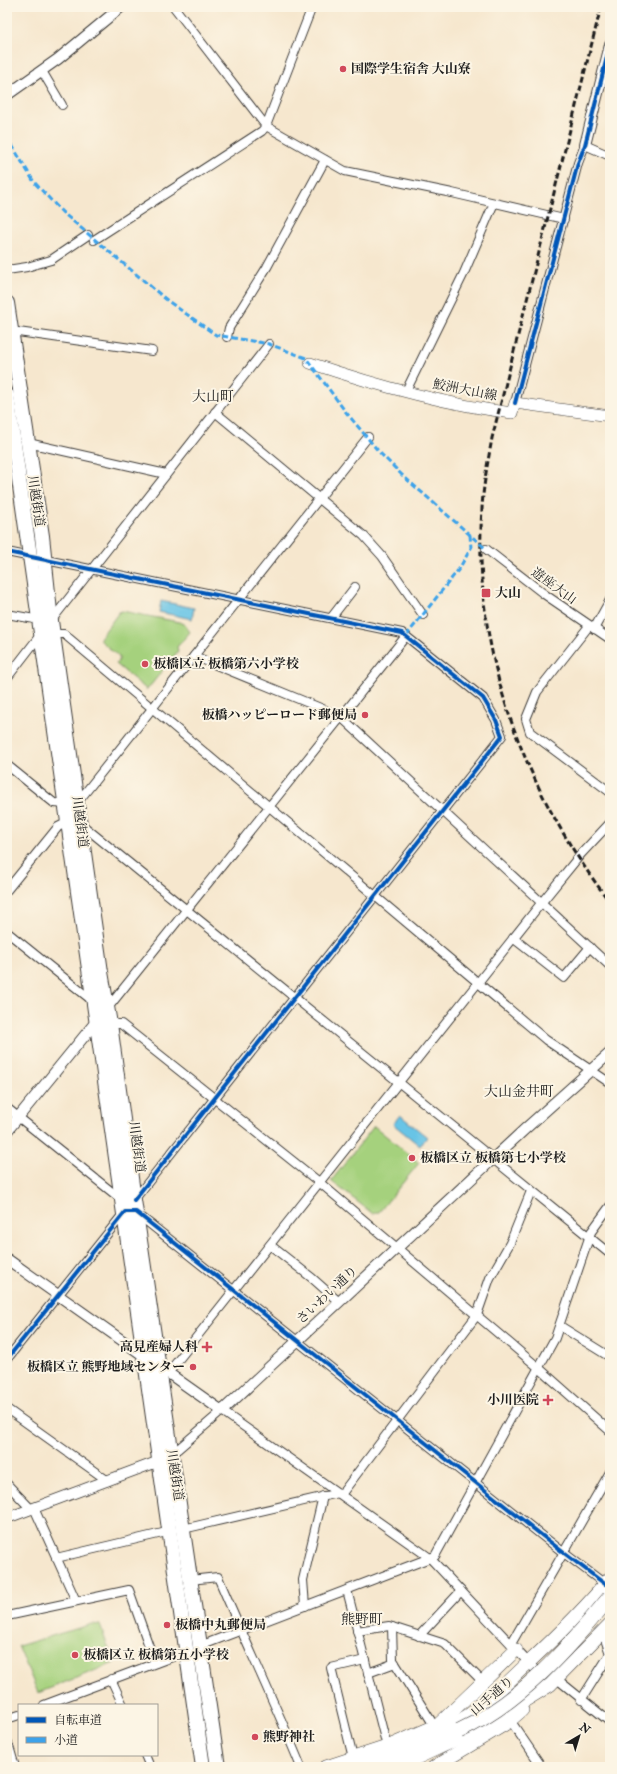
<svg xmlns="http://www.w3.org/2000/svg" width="617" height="1774" viewBox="0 0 617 1774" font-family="'IM FELL Double Pica','Noto Serif JP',serif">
  <rect width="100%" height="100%" fill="#fcf5e5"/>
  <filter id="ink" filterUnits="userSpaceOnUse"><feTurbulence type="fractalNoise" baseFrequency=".025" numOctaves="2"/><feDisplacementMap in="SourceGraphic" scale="8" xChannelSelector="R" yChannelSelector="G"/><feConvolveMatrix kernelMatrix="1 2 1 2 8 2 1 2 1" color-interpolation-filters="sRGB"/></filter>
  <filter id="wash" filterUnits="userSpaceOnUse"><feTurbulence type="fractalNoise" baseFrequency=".012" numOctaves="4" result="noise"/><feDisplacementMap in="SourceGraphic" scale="16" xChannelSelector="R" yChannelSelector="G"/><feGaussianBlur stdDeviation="0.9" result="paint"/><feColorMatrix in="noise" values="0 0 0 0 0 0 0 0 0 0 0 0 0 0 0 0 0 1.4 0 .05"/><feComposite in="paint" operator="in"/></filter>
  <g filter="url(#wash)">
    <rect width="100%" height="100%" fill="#f6e7ce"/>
    <g fill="#a5d17d" stroke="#60764c">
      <path d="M 122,611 L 179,622 L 185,625 L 190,632 L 177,647 L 178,651 L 147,690 L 116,664 L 119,660 L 119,657 L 101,641 L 100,638 L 119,612 Z"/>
      <path d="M 374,1126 L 419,1163 L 379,1212 L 373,1214 L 331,1181 Z"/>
      <path d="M 92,1624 L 100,1625 L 114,1663 L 38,1693 L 18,1646 Z"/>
    </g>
    <g fill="#68c4e6" stroke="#427081">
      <path d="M 161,601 L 194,608 L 192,619 L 159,612 Z"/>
      <path d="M 400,1115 L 427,1137 L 420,1146 L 393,1124 Z"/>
    </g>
  </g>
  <g filter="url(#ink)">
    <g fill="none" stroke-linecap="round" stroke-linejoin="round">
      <defs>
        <g id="minor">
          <path d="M 174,7 L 266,126 L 345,171 L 452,193 L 564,219"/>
          <path d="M 42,71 L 62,105"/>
          <path d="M 94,240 L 262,131 L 266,126 L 312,7"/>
          <path d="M 7,270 L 27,267 L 51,260 L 88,235"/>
          <path d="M 11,331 L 152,351"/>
          <path d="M 227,337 L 229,328 L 267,267 L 325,160"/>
          <path d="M 406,391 L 464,273 L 494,203"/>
          <path d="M 515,403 L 578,163 L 585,145 L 610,156"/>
          <path d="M 215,412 L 364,536 L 382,556 L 423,615"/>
          <path d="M 28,443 L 166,474"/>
          <path d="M 486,549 L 544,594 L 610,639"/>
          <path d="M 7,552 L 402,633 L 483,698 L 496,720 L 502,736 L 134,1200"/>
          <path d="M 7,614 L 40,620"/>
          <path d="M 331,618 L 355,587"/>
          <path d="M 51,621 L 269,344"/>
          <path d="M 589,626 L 537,692 L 526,719 L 530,732 L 610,792"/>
          <path d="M 594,629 L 610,600"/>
          <path d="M 53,634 L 64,634 L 546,1040 L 610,1083"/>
          <path d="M 194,656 L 340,716 L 610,966"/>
          <path d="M 7,678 L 41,634"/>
          <path d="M 7,765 L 54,803 L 66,804 L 77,803 L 368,437"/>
          <path d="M 7,890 L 58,827 L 68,822 L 81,824 L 610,1254"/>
          <path d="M 7,932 L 94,1002"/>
          <path d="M 513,938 L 564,978 L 590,947"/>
          <path d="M 107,1009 L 406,636"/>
          <path d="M 108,1021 L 110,1024 L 121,1024 L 319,1182 L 539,1368 L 610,1431"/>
          <path d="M 7,1108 L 122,1200"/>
          <path d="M 135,1212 L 564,1553 L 605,1584"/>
          <path d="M 270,1245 L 312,1278 L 339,1302"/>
          <path d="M 560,1326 L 610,1357"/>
          <path d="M 7,1359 L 124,1213"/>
          <path d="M 168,1373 L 542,902 L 581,854 L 610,823"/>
          <path d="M 7,1409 L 108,1481"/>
          <path d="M 171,1455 L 222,1411 L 430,1558 L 542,1677"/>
          <path d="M 7,1484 L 31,1509"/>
          <path d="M 34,1508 L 76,1601"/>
          <path d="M 183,1529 L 343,1492 L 477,1315 L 490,1278 L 510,1243 L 531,1191"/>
          <path d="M 56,1558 L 171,1531"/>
          <path d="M 190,1580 L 218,1577 C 245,1641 275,1703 301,1767"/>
          <path d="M 347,1590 L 387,1747"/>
          <path d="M 305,1606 L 303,1580 L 323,1496"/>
          <path d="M 7,1616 L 129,1590 L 155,1663"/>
          <path d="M 392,1627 L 393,1660 L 435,1727"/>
          <path d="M 357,1631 L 389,1626 L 445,1644 L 483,1682"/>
          <path d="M 603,1633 L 610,1654"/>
          <path d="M 419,1636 L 461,1591"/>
          <path d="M 511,1644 L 610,1472"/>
          <path d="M 200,1646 L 435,1556 L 555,1338 L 591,1232 L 610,1206"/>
          <path d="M 368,1673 L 395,1663"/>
          <path d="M 111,1679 L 123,1705"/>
          <path d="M 557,1679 L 610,1722"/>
          <path d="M 581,1700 L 610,1654"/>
          <path d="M 44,1705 L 188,1651"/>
          <path d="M 7,1719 L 19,1715"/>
          <path d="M 510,1720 L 542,1767"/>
          <path d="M 7,1740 L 15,1767"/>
          <path d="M 145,1755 L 150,1767"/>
          <path d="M 353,1758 L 331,1668 L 365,1660"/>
        </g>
        <g id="tertiary">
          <path d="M 7,95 L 58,59 L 121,7"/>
          <path d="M 585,145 L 610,45"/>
          <path d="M 7,1131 L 99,1018"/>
          <path d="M 7,1259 L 222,1411 L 525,1129 L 610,1053"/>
          <path d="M 7,1518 L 165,1459"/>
        </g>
        <path id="secondary" d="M 310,363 C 375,385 443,404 512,413 L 515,403 L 610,416"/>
        <g id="primary">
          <path d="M 438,1725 L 516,1650"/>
          <path d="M 438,1732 C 477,1715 497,1692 527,1664 C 556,1637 585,1609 610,1578"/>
          <path d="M 326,1767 L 387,1747 L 445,1722"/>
          <path d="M 342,1767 L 367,1759"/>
          <path d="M 397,1767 L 479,1729 L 550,1685 L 610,1624"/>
          <path d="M 434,1767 L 507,1723 L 522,1710"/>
        </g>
        <g id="trunk">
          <path d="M 7,303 L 42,536 L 51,621 L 101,972 L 110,1024 L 134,1200 L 218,1767"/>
          <path d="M 7,395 L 203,1767"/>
        </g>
        <path id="motorway" d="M 358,1767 L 409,1750 L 459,1731"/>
      </defs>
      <use href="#minor" stroke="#3d3a37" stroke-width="10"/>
      <use href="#tertiary" stroke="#3d3a37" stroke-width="12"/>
      <use href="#secondary" stroke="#3d3a37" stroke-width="12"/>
      <use href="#primary" stroke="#3d3a37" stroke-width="14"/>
      <use href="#trunk" stroke="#3d3a37" stroke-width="16"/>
      <use href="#motorway" stroke="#3d3a37" stroke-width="16"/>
      <use href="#minor" stroke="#fff" stroke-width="8"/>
      <use href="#tertiary" stroke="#fff" stroke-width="10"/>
      <use href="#secondary" stroke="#fff" stroke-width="11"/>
      <use href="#primary" stroke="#fff" stroke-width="13"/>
      <use href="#trunk" stroke="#fff" stroke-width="14"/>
      <use href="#motorway" stroke="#fff" stroke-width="15"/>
      <path stroke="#1c1c1c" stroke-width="3" stroke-dasharray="6 3" stroke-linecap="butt" d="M 601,7 L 492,438 C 488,462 483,485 482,509 C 472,652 524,791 610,902"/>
      <defs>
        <path id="motorway-bridge" d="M 459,1731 C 520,1703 568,1648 610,1597"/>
      </defs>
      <use href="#motorway-bridge" stroke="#3d3a37" stroke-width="16" stroke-linecap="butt"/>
      <use href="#motorway-bridge" stroke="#fff" stroke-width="15"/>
      <g stroke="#3da2ea" stroke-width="3" stroke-dasharray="6 3" stroke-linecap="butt">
        <path d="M 7,137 L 34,182 L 62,212 L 168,301 L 216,335 L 269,344 L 306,358 L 345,411 L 380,453 L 402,475 L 486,549"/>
        <path d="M 406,636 L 459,569 L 471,548 L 470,535"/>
      </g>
      <defs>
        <g id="cycleway">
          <path d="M 515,403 L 578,163 L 585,145 L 610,45"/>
          <path d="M 7,552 L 402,633 L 483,698 L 496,720 L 502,736 L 134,1200"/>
          <path d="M 7,1359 L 125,1212 L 136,1212 L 564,1553 L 605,1584"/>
        </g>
      </defs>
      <use href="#cycleway" stroke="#fcf5e5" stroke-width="6"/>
      <use href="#cycleway" stroke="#0057b8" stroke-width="4"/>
    </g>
  </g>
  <g fill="#d1495b" stroke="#fcf5e5" stroke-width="1.5">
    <circle cx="343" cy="69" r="4"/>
    <rect x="481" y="588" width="10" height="10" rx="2"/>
    <circle cx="145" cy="664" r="4"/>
    <circle cx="365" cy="715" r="4"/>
    <circle cx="412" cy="1158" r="4"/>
    <path d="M205 1341h4v4h4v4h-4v4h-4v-4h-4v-4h4z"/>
    <circle cx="193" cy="1367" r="4"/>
    <path d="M546 1394h4v4h4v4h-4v4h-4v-4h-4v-4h4z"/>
    <circle cx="167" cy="1625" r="4"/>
    <circle cx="75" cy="1655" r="4"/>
    <circle cx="255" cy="1737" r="4"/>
  </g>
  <g text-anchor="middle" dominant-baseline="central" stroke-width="4" stroke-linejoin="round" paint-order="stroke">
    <g font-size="13" font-weight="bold" fill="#1c1c1c" stroke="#fcf5e5" text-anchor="start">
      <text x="351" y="69">国際学生宿舎 大山寮</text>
      <text x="495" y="593">大山</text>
      <text x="153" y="664">板橋区立 板橋第六小学校</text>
      <text x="357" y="715" text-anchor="end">板橋ハッピーロード郵便局</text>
      <text x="420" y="1158">板橋区立 板橋第七小学校</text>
      <text x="198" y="1347" text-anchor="end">高見産婦人科</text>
      <text x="185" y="1367" text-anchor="end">板橋区立 熊野地域センター</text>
      <text x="539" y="1400" text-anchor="end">小川医院</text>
      <text x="175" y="1625">板橋中丸郵便局</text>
      <text x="83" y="1655">板橋区立 板橋第五小学校</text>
      <text x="263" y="1737">熊野神社</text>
    </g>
    <g font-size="13" fill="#1c1c1c" stroke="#fcf5e5">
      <text transform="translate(465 390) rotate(11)">鮫洲大山線</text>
      <text transform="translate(36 501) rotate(81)">川越街道</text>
      <text transform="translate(554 586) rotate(36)">遊座大山</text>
      <text transform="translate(80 822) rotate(82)">川越街道</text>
      <text transform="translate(137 1147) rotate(82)">川越街道</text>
      <text transform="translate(327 1295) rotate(-43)">さいわい通り</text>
      <text transform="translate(175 1475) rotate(81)">川越街道</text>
      <text transform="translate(492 1696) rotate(-41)">山手通り</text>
    </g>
    <g font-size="14" fill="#1c1c1c" stroke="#fcf5e5">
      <text x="213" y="396">大山町</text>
      <text x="519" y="1091">大山金井町</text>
      <text x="362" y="1619">熊野町</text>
    </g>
  </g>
  <rect width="617" height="1774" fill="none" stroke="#fcf5e5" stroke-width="24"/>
  <rect x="18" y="1704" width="140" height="52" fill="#fcf5e5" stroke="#a29e95"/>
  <rect x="26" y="1717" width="20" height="6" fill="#0057b8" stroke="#a29e95"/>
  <text x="54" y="1724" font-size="12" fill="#1c1c1c">自転車道</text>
  <rect x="26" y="1737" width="20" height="6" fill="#3da2ea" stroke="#a29e95"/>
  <text x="54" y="1744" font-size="12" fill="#1c1c1c">小道</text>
  <g transform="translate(579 1736) rotate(38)" stroke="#fcf5e5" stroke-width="3" paint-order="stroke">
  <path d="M0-3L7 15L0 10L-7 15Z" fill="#1c1c1c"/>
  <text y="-6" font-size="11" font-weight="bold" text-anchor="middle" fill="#1c1c1c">N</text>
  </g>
</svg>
